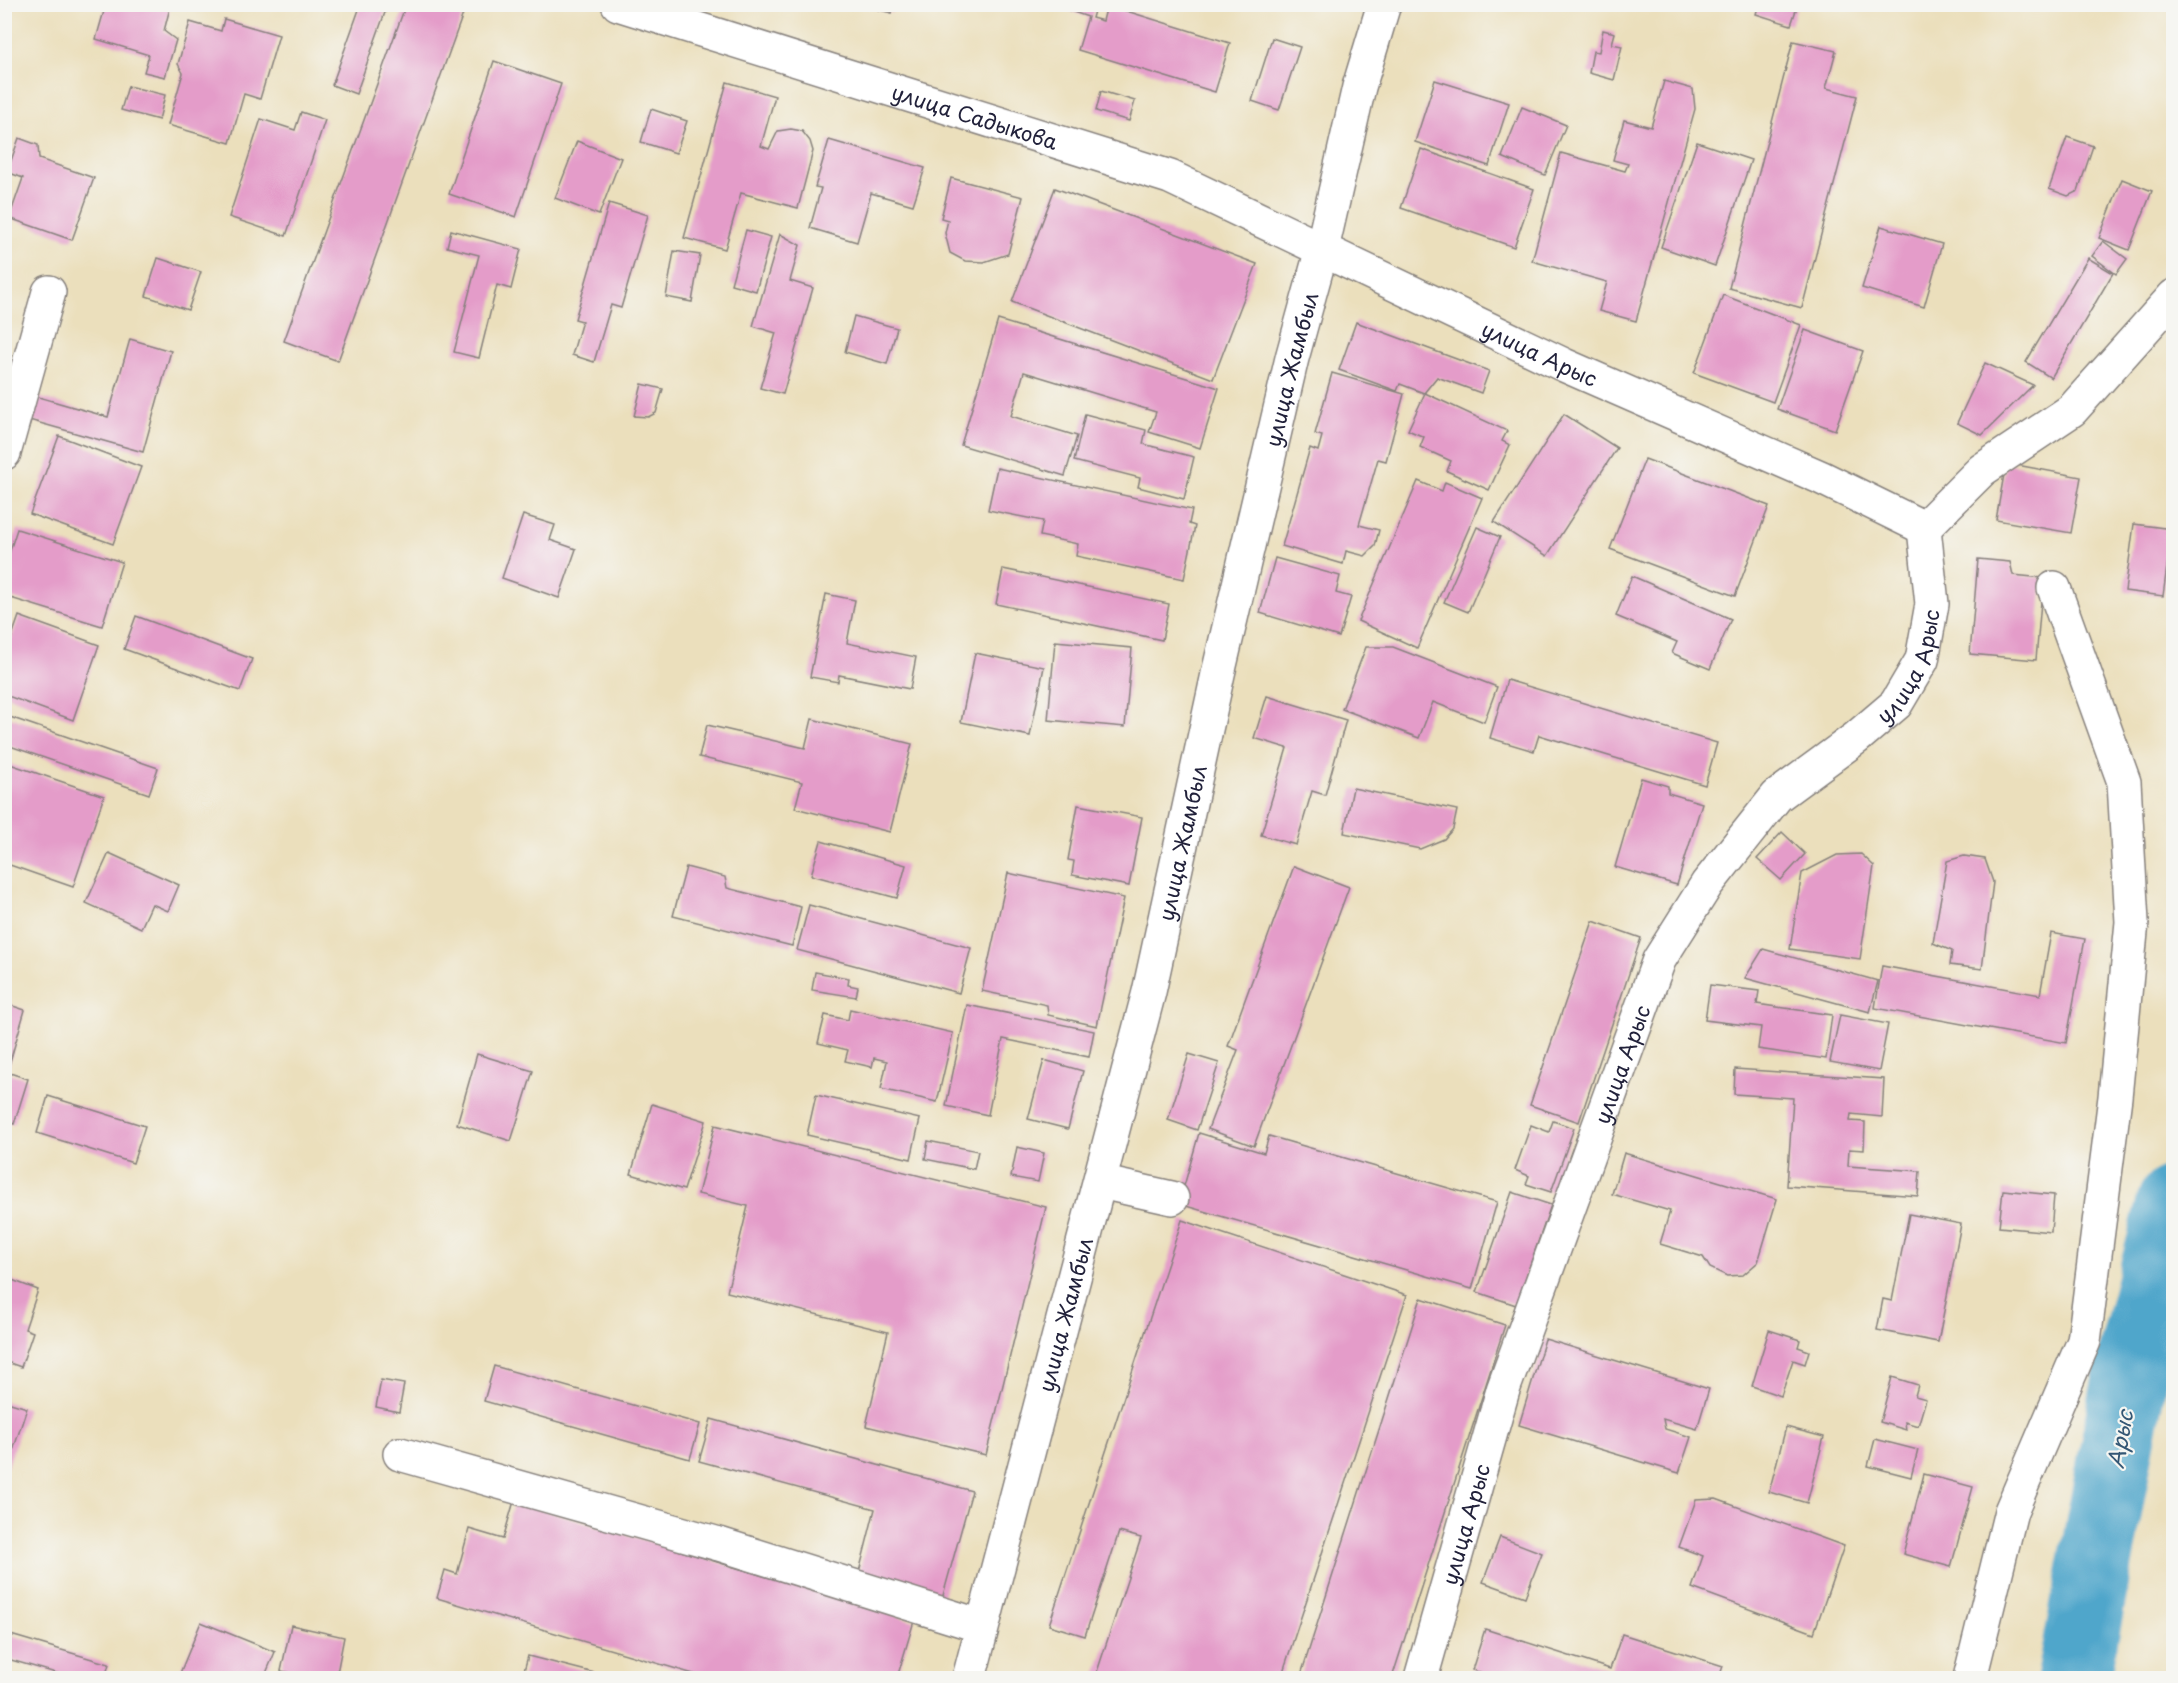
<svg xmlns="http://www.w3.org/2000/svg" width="2178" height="1683" viewBox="0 0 2178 1683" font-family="'Playpen Sans',sans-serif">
  <rect width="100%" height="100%" fill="#f6f6f2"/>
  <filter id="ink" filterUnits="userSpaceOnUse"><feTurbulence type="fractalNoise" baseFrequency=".0167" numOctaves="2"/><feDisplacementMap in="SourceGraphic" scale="12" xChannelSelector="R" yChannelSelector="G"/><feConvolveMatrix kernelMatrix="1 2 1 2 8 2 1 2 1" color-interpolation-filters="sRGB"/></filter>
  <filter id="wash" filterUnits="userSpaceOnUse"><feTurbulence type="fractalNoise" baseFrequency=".008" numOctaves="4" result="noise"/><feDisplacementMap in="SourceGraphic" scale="24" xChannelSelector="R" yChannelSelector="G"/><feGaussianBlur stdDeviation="1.35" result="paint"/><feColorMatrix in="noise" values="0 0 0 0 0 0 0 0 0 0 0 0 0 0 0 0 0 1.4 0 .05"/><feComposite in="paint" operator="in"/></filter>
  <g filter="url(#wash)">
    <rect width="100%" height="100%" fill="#ebdfbc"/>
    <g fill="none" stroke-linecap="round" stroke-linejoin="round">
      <path stroke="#4fa6cb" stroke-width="74" d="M 2074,1678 L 2132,1366 L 2174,1202"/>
    </g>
    <g id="blocks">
      <g fill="#e49cc9">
        <path d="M 106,4 L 171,4 L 164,31 L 176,40 L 165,77 L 144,72 L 149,55 L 96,39 Z"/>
        <path d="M 361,4 L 388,4 L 356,94 L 332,85 Z"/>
        <path d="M 406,4 L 437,4 L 463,14 L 338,361 L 284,341 Z"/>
        <path d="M 856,4 L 894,4 L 892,13 Z"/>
        <path d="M 1050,4 L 1096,4 L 1092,18 L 1103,21 L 1107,5 L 1230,43 L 1215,92 L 1078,50 L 1088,17 Z"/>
        <path d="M 1759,4 L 1798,4 L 1791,25 L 1756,14 Z"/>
        <path d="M 224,19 L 279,35 L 260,99 L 244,94 L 230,143 L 168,125 L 183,73 L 178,64 L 190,22 L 221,31 Z"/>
        <path d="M 1603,30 L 1615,33 L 1612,44 L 1622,46 L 1614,80 L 1589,73 L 1593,51 L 1599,52 Z"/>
        <path d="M 1272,38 L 1300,47 L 1279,110 L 1252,101 Z"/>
        <path d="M 1793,41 L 1836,51 L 1826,88 L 1857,96 L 1802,308 L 1729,288 Z"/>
        <path d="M 494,61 L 561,84 L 516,217 L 449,194 Z"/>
        <path d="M 1435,80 L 1509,103 L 1489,166 L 1415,142 Z"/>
        <path d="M 1664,81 L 1693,89 L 1695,109 L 1636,321 L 1599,311 L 1607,282 L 1532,261 L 1561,153 L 1625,171 L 1628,164 L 1613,160 L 1624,120 L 1651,127 Z"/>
        <path d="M 727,82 L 775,96 L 761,146 L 769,149 L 778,131 L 791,129 L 802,131 L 810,141 L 813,151 L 798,208 L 741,193 L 725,249 L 684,238 Z"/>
        <path d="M 128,86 L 165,95 L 159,120 L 121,110 Z"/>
        <path d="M 1101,91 L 1135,101 L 1129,121 L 1096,111 Z"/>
        <path d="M 1522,107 L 1566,125 L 1545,175 L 1502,157 Z"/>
        <path d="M 651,109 L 687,121 L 676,153 L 641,142 Z"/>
        <path d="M 301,112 L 325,120 L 286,236 L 229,217 L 261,119 L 295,130 Z"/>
        <path d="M 2067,137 L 2093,146 L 2078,191 L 2068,196 L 2049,189 Z"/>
        <path d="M 19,138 L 38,145 L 39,159 L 94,178 L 72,240 L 9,218 L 23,178 L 7,172 Z"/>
        <path d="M 829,140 L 925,168 L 913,205 L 871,193 L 857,242 L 810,228 L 821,188 L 815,187 Z"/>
        <path d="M 577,141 L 621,158 L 599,215 L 555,198 Z"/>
        <path d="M 1697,142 L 1751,160 L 1715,266 L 1661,247 Z"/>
        <path d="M 1421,149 L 1534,189 L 1514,247 L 1401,208 Z"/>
        <path d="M 951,178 L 1023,197 L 1008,254 L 984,262 L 965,261 L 950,253 L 945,233 L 948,220 L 941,218 Z"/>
        <path d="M 2122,179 L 2152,191 L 2129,250 L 2099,238 Z"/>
        <path d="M 1055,188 L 1257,264 L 1213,379 L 1012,302 Z"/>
        <path d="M 609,203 L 648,215 L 621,308 L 611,305 L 594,362 L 572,355 L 582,321 L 575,319 Z"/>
        <path d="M 1881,226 L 1942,244 L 1924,307 L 1862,288 Z"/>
        <path d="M 451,230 L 521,249 L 511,289 L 497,285 L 479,358 L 454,352 L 479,255 L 447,247 Z"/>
        <path d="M 746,230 L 771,237 L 756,291 L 731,284 Z"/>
        <path d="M 780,234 L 800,245 L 790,281 L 813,288 L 783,394 L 760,388 L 776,333 L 753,326 Z"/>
        <path d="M 2103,241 L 2127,259 L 2116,274 L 2092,256 Z"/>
        <path d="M 674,251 L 700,255 L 692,302 L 666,297 Z"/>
        <path d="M 158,258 L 201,272 L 188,310 L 146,296 Z"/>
        <path d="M 2088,258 L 2113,273 L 2051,378 L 2026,362 Z"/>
        <path d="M 1723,295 L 1801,325 L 1773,402 L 1694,373 Z"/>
        <path d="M 854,316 L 897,328 L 887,364 L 845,352 Z"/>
        <path d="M 998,320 L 1219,388 L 1200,448 L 1149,432 L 1156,412 L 1024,372 L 1011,416 L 1077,436 L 1065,476 L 961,445 Z"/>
        <path d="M 1356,322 L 1489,371 L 1481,393 L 1437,377 L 1424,393 L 1400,384 L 1397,391 L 1339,370 Z"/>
        <path d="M 1805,330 L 1863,351 L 1835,430 L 1777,409 Z"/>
        <path d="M 130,339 L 171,351 L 143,452 L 29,420 L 35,396 L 108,417 Z"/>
        <path d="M 1985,363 L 2033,385 L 1982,435 L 1957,423 Z"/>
        <path d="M 1332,373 L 1404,394 L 1386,461 L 1378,459 L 1359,525 L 1379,530 L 1375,546 L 1365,556 L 1346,551 L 1343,564 L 1282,546 L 1310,448 L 1318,451 L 1322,436 L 1315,434 Z"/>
        <path d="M 642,384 L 663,389 L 656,413 L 648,417 L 634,416 Z"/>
        <path d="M 1425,393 L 1507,431 L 1502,441 L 1510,445 L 1489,490 L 1447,471 L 1451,461 L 1420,447 L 1424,437 L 1408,430 Z"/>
        <path d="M 1085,414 L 1146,430 L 1143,444 L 1194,457 L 1184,499 L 1138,487 L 1140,478 L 1074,461 Z"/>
        <path d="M 1564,414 L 1617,448 L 1547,556 L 1494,522 Z"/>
        <path d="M 59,436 L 141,467 L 113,544 L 30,514 Z"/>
        <path d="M 1645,459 L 1769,506 L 1735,596 L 1610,549 Z"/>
        <path d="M 2006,463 L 2081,477 L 2071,533 L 1996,520 Z"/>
        <path d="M 997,468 L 1192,510 L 1189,524 L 1195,526 L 1184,579 L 1076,556 L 1078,544 L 1040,536 L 1043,521 L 988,510 Z"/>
        <path d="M 1418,481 L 1442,491 L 1445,482 L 1482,498 L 1417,648 L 1358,621 Z"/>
        <path d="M 523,515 L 555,525 L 550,540 L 576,549 L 559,598 L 502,578 Z"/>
        <path d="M 2134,524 L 2172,529 L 2163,596 L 2125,591 Z"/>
        <path d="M 1477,527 L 1500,537 L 1468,612 L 1444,602 Z"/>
        <path d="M 17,529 L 122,562 L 102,626 L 4,596 L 4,569 Z"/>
        <path d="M 1275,558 L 1340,576 L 1336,593 L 1351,597 L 1339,637 L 1260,613 Z"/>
        <path d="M 1978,559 L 2010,562 L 2013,575 L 2043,578 L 2036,660 L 1970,654 Z"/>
        <path d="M 1003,569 L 1169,604 L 1162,640 L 996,604 Z"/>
        <path d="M 1632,576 L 1731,619 L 1710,669 L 1672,653 L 1677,642 L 1616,616 Z"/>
        <path d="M 826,594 L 855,600 L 847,643 L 916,657 L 910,689 L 839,675 L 838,682 L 810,677 Z"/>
        <path d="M 19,616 L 99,645 L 73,720 L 5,695 L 5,656 Z"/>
        <path d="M 136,616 L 252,659 L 240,691 L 124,649 Z"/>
        <path d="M 1055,641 L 1132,648 L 1125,727 L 1048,720 Z"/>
        <path d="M 1366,647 L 1393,647 L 1497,687 L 1484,722 L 1433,702 L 1419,738 L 1342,709 Z"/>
        <path d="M 975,653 L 1044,667 L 1030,736 L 961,722 Z"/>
        <path d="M 1507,680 L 1717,743 L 1705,785 L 1539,735 L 1534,751 L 1490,738 Z"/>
        <path d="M 1267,696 L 1346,720 L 1325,795 L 1312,791 L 1296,845 L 1261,835 L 1287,748 L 1254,738 Z"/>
        <path d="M 4,715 L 158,768 L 149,794 L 4,744 Z"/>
        <path d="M 812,719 L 912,744 L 890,832 L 795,808 L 802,782 L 699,757 L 707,725 L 805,748 Z"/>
        <path d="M 4,762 L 104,796 L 73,887 L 4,863 Z"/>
        <path d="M 1641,778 L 1668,786 L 1668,793 L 1702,803 L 1677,885 L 1615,867 Z"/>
        <path d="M 1353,788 L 1457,810 L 1453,829 L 1444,839 L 1420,849 L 1344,833 Z"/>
        <path d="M 1078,805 L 1142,817 L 1129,886 L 1072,875 L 1074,861 L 1068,860 Z"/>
        <path d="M 1782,832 L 1805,854 L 1781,880 L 1757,859 Z"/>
        <path d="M 821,841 L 906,865 L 897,898 L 811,875 Z"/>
        <path d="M 109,853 L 179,885 L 168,911 L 152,904 L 141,928 L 86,903 Z"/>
        <path d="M 1861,854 L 1874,866 L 1860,959 L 1790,949 L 1802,873 L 1837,855 Z"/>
        <path d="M 1964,856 L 1985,859 L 1993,882 L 1982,969 L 1950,965 L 1952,951 L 1933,943 L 1947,861 Z"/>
        <path d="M 1294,866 L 1349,887 L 1254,1146 L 1208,1129 L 1238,1050 L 1228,1046 Z"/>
        <path d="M 686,867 L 725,877 L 727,888 L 801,907 L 792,946 L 673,916 Z"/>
        <path d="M 1008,873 L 1124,898 L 1097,1026 L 1048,1015 L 1047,1005 L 982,991 Z"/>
        <path d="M 809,905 L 971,948 L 959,993 L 797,950 Z"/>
        <path d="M 1593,921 L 1641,938 L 1579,1122 L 1530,1105 Z"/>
        <path d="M 2051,933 L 2085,939 L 2066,1043 L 1875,1008 L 1882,966 L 2040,995 Z"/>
        <path d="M 1763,949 L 1878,981 L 1870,1012 L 1745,978 Z"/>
        <path d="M 815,972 L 849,978 L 848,985 L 858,987 L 856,997 L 812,990 Z"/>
        <path d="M 1710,985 L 1759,991 L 1757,1004 L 1832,1015 L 1826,1059 L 1758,1049 L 1761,1027 L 1705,1020 Z"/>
        <path d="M 4,1003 L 25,1010 L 7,1072 L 28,1079 L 14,1124 L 4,1121 Z"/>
        <path d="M 967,1005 L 1094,1031 L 1089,1057 L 1003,1039 L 988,1115 L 946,1106 Z"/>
        <path d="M 850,1009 L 953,1033 L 937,1102 L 881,1089 L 887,1061 L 874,1058 L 872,1067 L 845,1061 L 848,1050 L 818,1043 L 825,1015 L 848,1020 Z"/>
        <path d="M 1840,1015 L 1888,1024 L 1879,1071 L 1830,1062 Z"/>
        <path d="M 477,1054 L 533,1071 L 511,1141 L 457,1124 Z"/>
        <path d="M 1189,1054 L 1219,1063 L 1197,1130 L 1168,1120 Z"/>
        <path d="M 1044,1060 L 1083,1071 L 1068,1129 L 1028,1119 Z"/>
        <path d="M 1735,1069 L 1884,1079 L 1882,1117 L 1851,1114 L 1850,1121 L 1865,1122 L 1864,1150 L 1849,1149 L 1848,1166 L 1920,1171 L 1918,1196 L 1787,1186 L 1793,1098 L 1734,1094 Z"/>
        <path d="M 816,1095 L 920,1119 L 911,1159 L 807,1135 Z"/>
        <path d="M 48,1096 L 145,1126 L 133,1163 L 37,1133 Z"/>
        <path d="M 652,1104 L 706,1121 L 684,1190 L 631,1174 Z"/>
        <path d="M 1553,1121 L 1574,1128 L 1551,1192 L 1526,1184 L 1529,1176 L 1515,1170 L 1531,1125 L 1549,1132 Z"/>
        <path d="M 715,1125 L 1046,1207 L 986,1455 L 866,1426 L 888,1332 L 727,1292 L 748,1206 L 698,1194 Z"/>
        <path d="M 1199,1133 L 1264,1153 L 1269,1136 L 1497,1202 L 1472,1289 L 1179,1204 Z"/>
        <path d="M 928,1141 L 978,1151 L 974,1169 L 925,1159 Z"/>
        <path d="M 1017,1147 L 1044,1153 L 1038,1182 L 1011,1177 Z"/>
        <path d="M 1624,1153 L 1777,1199 L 1758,1262 L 1743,1275 L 1727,1276 L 1710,1268 L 1703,1257 L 1660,1244 L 1670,1211 L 1612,1194 Z"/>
        <path d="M 2003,1190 L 2054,1195 L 2051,1232 L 1999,1227 Z"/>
        <path d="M 1512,1192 L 1551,1205 L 1516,1305 L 1477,1292 Z"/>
        <path d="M 1909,1214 L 1961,1224 L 1938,1342 L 1877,1330 L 1883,1299 L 1892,1301 Z"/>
        <path d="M 1182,1220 L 1407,1295 L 1281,1678 L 1095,1678 L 1141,1538 L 1119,1532 L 1085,1636 L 1049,1625 Z"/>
        <path d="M 12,1280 L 38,1290 L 25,1329 L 33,1332 L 21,1367 L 4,1361 L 4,1303 Z"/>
        <path d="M 1421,1298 L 1505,1325 L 1392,1678 L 1300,1678 Z"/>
        <path d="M 1769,1330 L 1800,1340 L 1798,1347 L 1809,1351 L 1805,1364 L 1793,1360 L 1781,1396 L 1752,1386 Z"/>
        <path d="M 1545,1339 L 1709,1389 L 1697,1429 L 1663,1419 L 1665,1429 L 1691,1437 L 1679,1473 L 1519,1425 Z"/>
        <path d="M 494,1366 L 700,1424 L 690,1459 L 484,1401 Z"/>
        <path d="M 1892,1377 L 1918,1385 L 1915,1396 L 1926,1399 L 1918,1426 L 1905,1422 L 1906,1430 L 1880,1422 Z"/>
        <path d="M 381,1380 L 404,1384 L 399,1412 L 376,1407 Z"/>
        <path d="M 4,1401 L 27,1408 L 8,1466 L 4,1465 Z"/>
        <path d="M 711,1419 L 972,1491 L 942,1599 L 858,1576 L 875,1509 L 699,1461 Z"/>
        <path d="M 1786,1427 L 1824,1437 L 1807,1503 L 1769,1492 Z"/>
        <path d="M 1875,1439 L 1918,1450 L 1911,1477 L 1868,1466 Z"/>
        <path d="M 1924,1474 L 1973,1487 L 1951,1567 L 1903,1554 Z"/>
        <path d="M 1716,1499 L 1844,1546 L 1814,1633 L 1692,1588 L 1703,1556 L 1679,1547 L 1696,1500 Z"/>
        <path d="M 514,1501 L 914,1621 L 897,1678 L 707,1678 L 437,1598 L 445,1570 L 457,1574 L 469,1529 L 503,1539 Z"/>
        <path d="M 1500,1537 L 1542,1553 L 1525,1597 L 1483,1582 Z"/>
        <path d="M 201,1622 L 275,1652 L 264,1678 L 178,1678 Z"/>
        <path d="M 291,1625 L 344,1637 L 336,1678 L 306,1678 L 307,1676 L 281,1671 Z"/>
        <path d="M 1485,1629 L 1610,1669 L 1622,1634 L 1723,1666 L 1719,1678 L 1499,1678 L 1472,1670 Z"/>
        <path d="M 4,1633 L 109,1664 L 105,1678 L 73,1678 L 4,1658 Z"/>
        <path d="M 528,1656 L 614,1678 L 522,1678 Z"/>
      </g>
    </g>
  </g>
  <g filter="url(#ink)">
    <use href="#blocks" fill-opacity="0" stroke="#86807c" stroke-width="1.5"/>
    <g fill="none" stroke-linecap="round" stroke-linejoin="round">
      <defs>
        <g id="minor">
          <path id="s1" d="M 618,4 L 1170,177 L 1564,365 L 1820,477 L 1924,528 L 1982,470 L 2072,410 L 2174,296"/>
          <path d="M 4,453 L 49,292"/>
          <path d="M 1100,1182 L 1172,1198"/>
          <path d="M 400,1454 L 719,1544 L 981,1626"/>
          <path id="s2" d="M 969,1678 L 1149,992 L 1218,674 L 1292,358 L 1322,249 L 1359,87 L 1384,4"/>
          <path id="s3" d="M 1421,1678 L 1503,1390 L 1659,960 L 1707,884 L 1777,796 L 1856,738 L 1896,704 L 1922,660 L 1932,604 L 1924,528"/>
          <path d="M 1970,1678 L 2011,1511 L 2084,1341 L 2115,1097 L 2132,922 L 2124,782 L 2054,588"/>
        </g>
      </defs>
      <use href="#minor" stroke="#86807c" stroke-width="36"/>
      <use href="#minor" stroke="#fff" stroke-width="33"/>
    </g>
  </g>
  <g text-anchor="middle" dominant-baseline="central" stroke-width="4.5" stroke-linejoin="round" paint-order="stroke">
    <g font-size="21" fill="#22223b" stroke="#f6f6f2">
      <text stroke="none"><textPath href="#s1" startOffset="374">улица Садыкова</textPath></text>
      <text stroke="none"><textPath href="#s1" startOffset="988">улица Арыс</textPath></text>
      <text stroke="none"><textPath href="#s2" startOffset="1348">улица Жамбыл</textPath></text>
      <text stroke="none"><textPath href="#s3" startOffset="1150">улица Арыс</textPath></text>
      <text stroke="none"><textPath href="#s2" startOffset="862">улица Жамбыл</textPath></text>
      <text stroke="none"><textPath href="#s3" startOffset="646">улица Арыс</textPath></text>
      <text stroke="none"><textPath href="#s2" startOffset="376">улица Жамбыл</textPath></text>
      <text stroke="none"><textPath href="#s3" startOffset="160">улица Арыс</textPath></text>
    </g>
    <g font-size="22" font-style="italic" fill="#345775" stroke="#f6f6f2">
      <text transform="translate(2119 1439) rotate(-80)">Арыс</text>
    </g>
  </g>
  <rect width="2178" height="1683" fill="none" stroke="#f6f6f2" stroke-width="24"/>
</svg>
